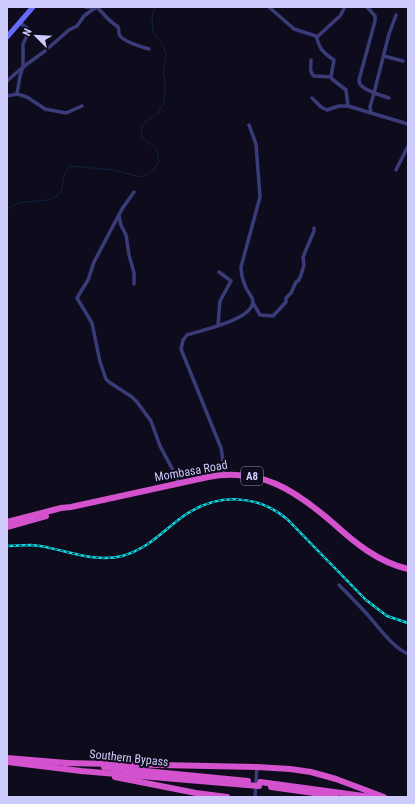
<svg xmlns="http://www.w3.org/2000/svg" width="415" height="804" viewBox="0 0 415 804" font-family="'Roboto Condensed',sans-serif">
  <rect width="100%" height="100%" fill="#0e0c1c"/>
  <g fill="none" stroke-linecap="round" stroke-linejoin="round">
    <path stroke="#0e233e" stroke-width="1" d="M 7,210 C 9,209 12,206 14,205 C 28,198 48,205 59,194 C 65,189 60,176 70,166 L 114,170 L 141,177 L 149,174 L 157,165 L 159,161 L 158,155 L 157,150 L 152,145 L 141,137 L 142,126 L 144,123 L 158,113 L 164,103 L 165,93 L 165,82 L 163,72 L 166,54 L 163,45 L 153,32 L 152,17 L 155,7"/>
    <g stroke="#3a3b79" stroke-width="3.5">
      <path d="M 86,7 L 97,7 L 109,20 L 118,27 C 119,29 119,32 119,34 C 121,41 142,47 149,49"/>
      <path d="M 269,7 L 294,29 L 316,36 C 320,49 322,52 334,60 L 331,77 L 332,79 L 346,90 L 348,106 L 371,113"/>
      <path d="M 367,7 L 375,16 L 375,21 L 359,80 C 359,88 369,90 374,93 L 370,107 L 371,113 L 408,124"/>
      <path d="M 317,37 L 340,16 L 344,9"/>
      <path d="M 384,56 L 403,61"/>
      <path d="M 311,60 C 311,66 309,72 314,76 L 331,77"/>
      <path d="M 7,81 L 23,67 L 45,51 L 69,30 L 77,26 L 84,16 L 92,10 L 98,7"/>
      <path d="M 17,94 L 20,76 L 23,67 L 23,44 L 27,36 L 27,28 L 20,23"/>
      <path d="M 7,96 L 17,94 L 27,97 L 45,109 L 66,113 L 82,106"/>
      <path d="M 312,98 L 321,107 L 327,110 L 339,106 L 348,106"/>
      <path d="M 389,98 L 374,93 L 389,34 L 396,15"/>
      <path d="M 396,170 L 408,146"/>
      <path d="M 134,192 L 122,209 L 94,262 L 88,280 L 77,298 L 92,323 L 100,362 L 106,379 L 109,382 L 132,397 L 137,402 L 151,421 L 160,446 L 174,472 L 179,484"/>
      <path d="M 119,216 L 121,225 L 126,235 L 129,255 L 134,273 L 134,284"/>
      <path d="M 253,303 L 260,315 L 273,316 L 286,302 L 286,298 L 291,293 L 296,282 L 299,280 L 301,275 L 304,265 L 303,257 L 314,231 L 314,228"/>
      <path d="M 218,325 L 220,301 L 231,281 L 219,272"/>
      <path d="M 224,474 C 223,465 223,457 221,448 L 181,349 L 183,340 L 187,335 C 202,330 253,320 253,301 C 252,296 248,292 246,288 C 243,281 241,274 241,267 L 260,197 L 256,144 L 249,125"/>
      <path d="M 339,585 C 348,594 357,603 366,613 C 379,627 390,645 408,654"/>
      <path d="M 255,797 L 257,767"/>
    </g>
    <path stroke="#666af7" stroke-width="5" d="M 7,37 L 33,7"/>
    <g stroke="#d452ce" stroke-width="6">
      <path d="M 7,522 L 61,508 L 71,507 L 208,477 C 260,467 295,490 333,523 C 355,543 378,562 408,569"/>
      <path d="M 7,527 L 46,516"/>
      <path d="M 7,758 L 67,763"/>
      <path d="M 8,762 L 81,771 L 247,785"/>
      <path d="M 65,763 L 257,767 L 290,769 L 311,772 L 336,779 L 384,797"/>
      <path d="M 104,767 L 248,781"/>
      <path d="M 115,777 L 196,793 L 227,797"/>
      <path d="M 260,782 L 371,797"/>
      <path d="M 271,787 L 335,796"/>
    </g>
    <defs>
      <path id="rail" d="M 7,546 L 31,545 L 40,546 C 66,550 95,563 122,556 C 150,548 162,531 185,515 C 218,493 257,494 287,519 L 366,600 L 387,616 L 408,623"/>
    </defs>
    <use href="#rail" stroke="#0cdce6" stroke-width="2.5"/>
    <use href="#rail" stroke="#0e0c1c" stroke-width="1" stroke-dasharray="3" stroke-linecap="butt"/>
    <path stroke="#d452ce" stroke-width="6" d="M 247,785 L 259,786"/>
  </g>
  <g text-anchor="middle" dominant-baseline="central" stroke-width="4" stroke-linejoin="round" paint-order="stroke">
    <rect fill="#0e0c1c" stroke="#9491b9" stroke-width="1" x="241" y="467" width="22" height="18" rx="3"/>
    <g font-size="11" font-weight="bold" fill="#cdcafc">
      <text x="252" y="476">A8</text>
    </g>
    <g font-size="12" fill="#cdcafc" stroke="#0e0c1c">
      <text transform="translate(191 471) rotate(-10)">Mombasa Road</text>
      <text transform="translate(129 758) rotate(6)">Southern Bypass</text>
    </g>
  </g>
  <rect width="415" height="804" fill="none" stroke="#cdcafc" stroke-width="16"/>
  <g transform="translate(36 36) rotate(294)" stroke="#0e0c1c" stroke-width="3" paint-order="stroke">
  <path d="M0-3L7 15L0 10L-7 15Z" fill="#cdcafc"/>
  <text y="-6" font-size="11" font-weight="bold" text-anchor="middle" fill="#cdcafc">N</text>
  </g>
</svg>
